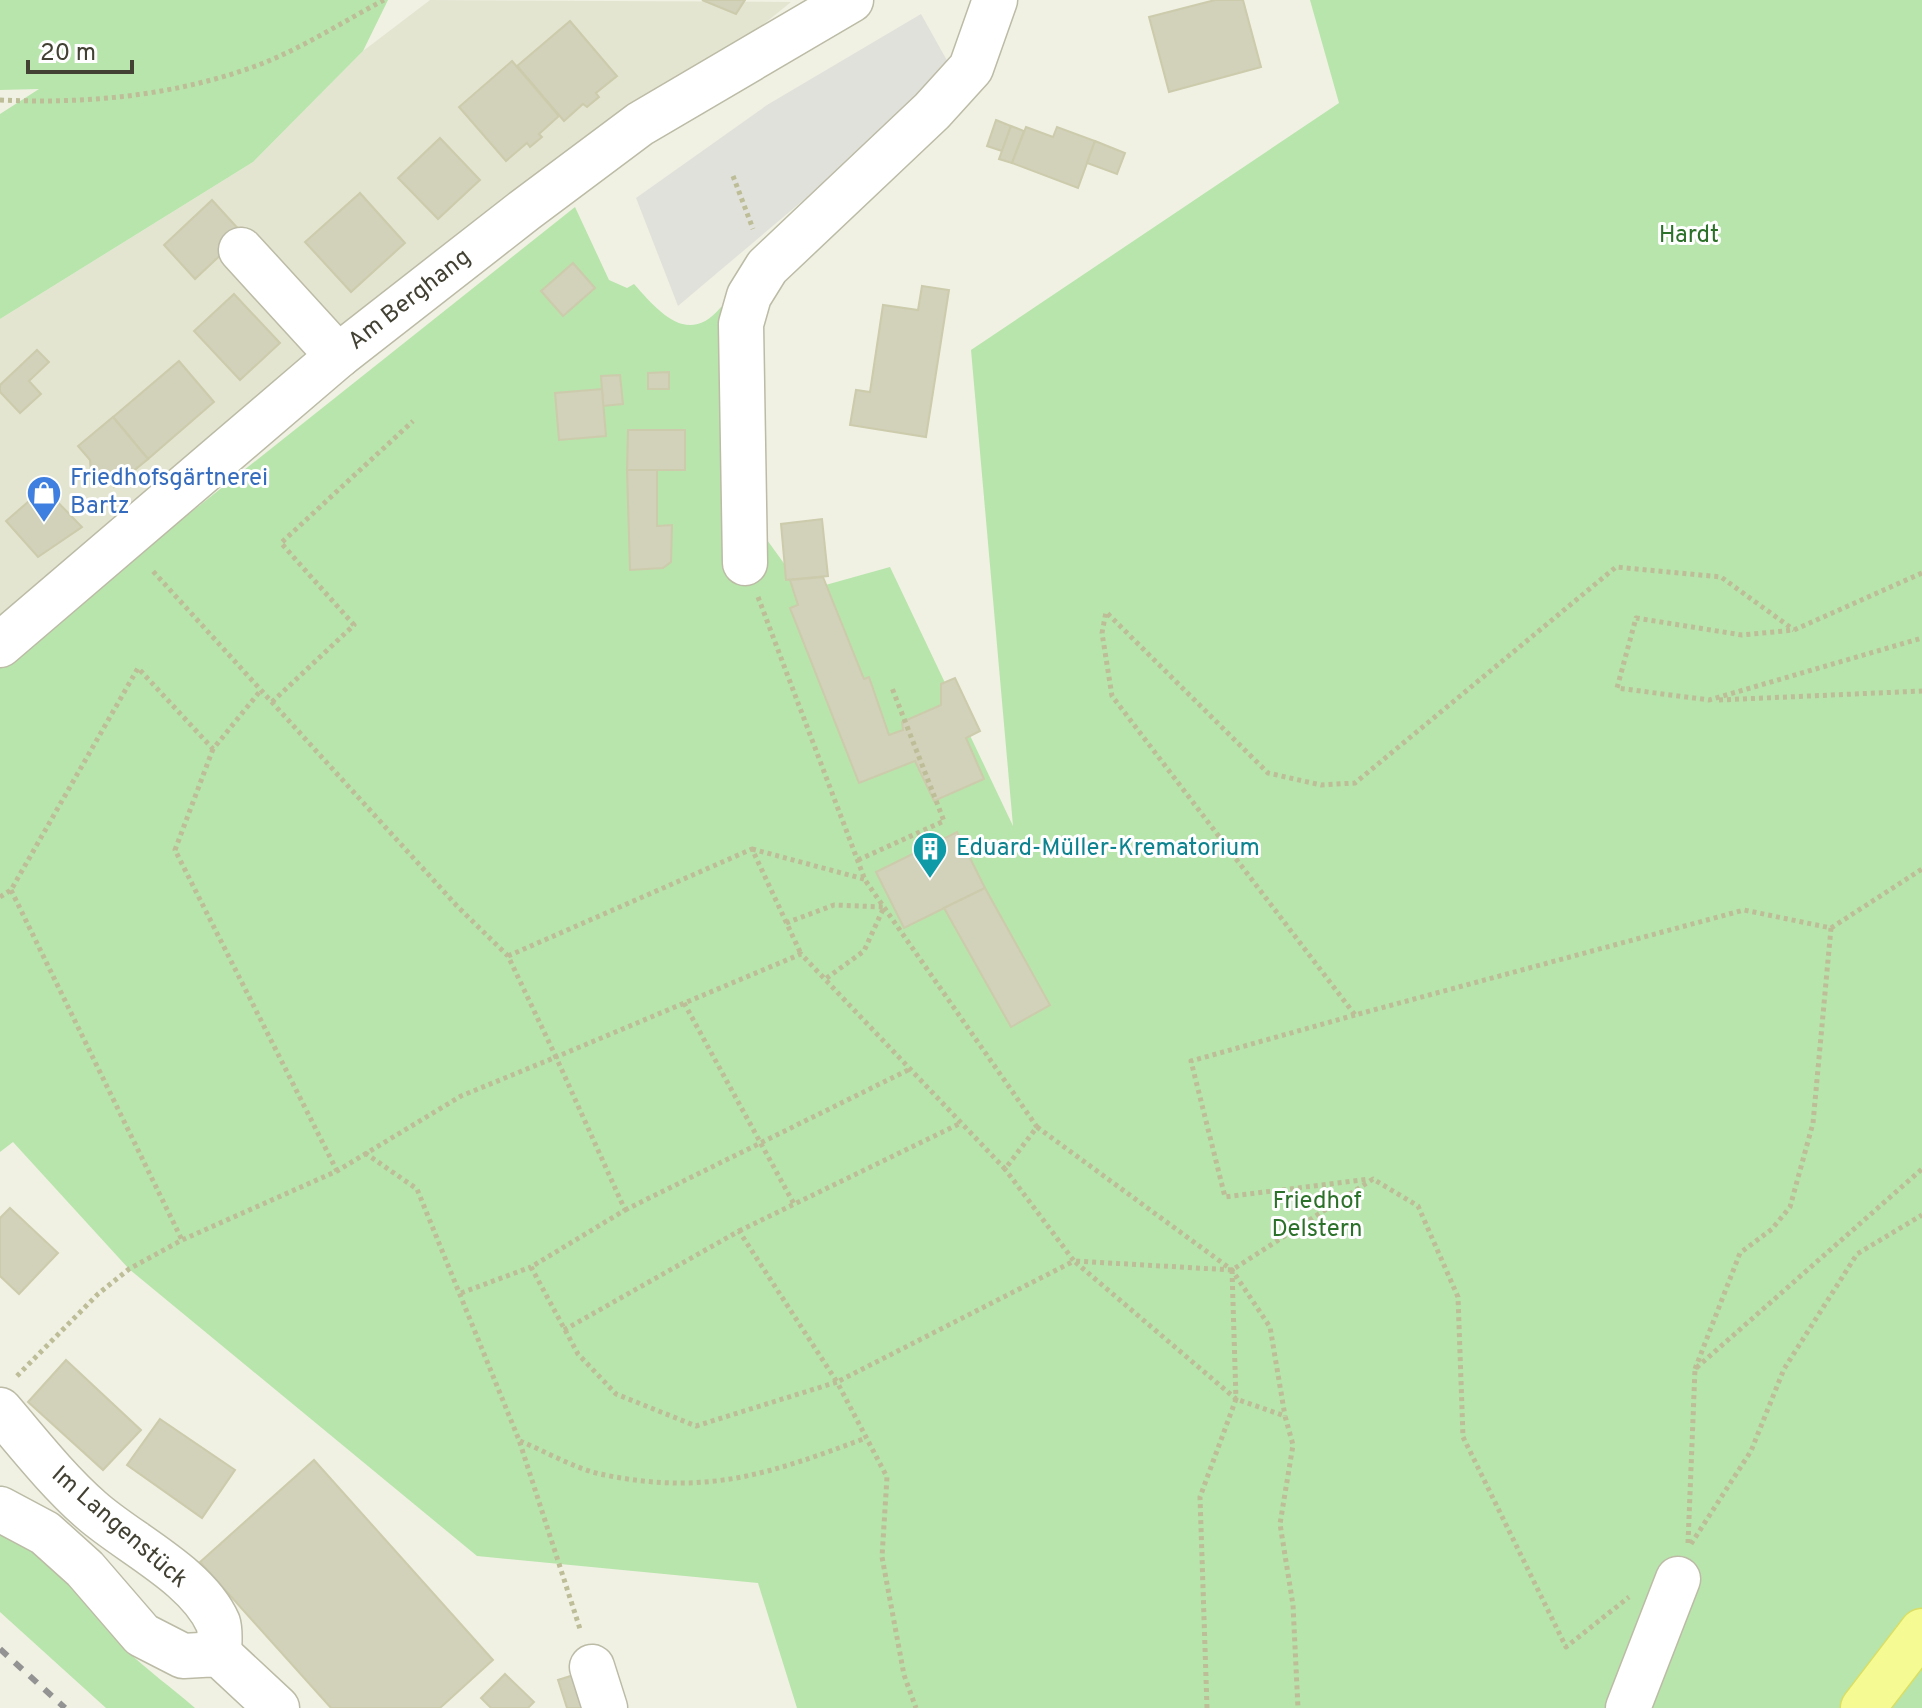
<svg xmlns="http://www.w3.org/2000/svg" width="1922" height="1708" viewBox="0 0 1922 1708" font-family="Overpass,sans-serif">
  <rect width="100%" height="100%" fill="#f0f1e3"/>
  <path fill="#e4e5d1" d="M 430,0 L 791,2 L 0,645 L 0,319 L 253,162 L 363,51 Z"/>
  <g fill="#b8e5ac">
    <path d="M 0,0 L 388,0 L 363,51 L 253,162 L 0,319 L 0,114 L 39,89 L 0,90 Z"/>
    <path d="M 1310,0 L 1922,0 L 1922,1708 L 797,1708 L 758,1583 L 477,1556 L 129,1269 L 13,1142 L 0,1152 L 0,664 L 575,207 L 609,280 L 627,288 L 634,284 C 659,312 688,347 721,307 L 729,309 L 733,493 L 804,591 L 890,567 L 1013,826 L 971,350 L 1339,103 Z"/>
    <path d="M 0,1534 C 48,1545 91,1616 125,1649 C 147,1670 172,1688 195,1708 L 106,1708 L 0,1612 Z"/>
  </g>
  <path fill="#e1e1db" d="M 921,14 L 954,73 L 678,306 L 636,198 L 767,105 Z"/>
  <g fill="#d2d1b9" stroke="#cccbac" stroke-width="2">
    <path d="M 702,0 L 745,0 L 736,14 Z"/>
    <path d="M 1215,0 L 1243,0 L 1261,67 L 1169,92 L 1149,17 Z"/>
    <path d="M 570,21 L 617,76 L 596,93 L 599,97 L 587,107 L 583,104 L 564,121 L 517,66 Z"/>
    <path d="M 512,61 L 559,116 L 539,134 L 542,137 L 530,147 L 527,143 L 506,161 L 459,107 Z"/>
    <path d="M 996,120 L 1011,126 L 1002,151 L 987,146 Z"/>
    <path d="M 1011,126 L 1024,131 L 1012,163 L 999,159 Z"/>
    <path d="M 1026,127 L 1053,137 L 1057,127 L 1095,141 L 1078,188 L 1012,163 Z"/>
    <path d="M 440,138 L 480,180 L 438,219 L 398,178 Z"/>
    <path d="M 1095,141 L 1125,153 L 1117,174 L 1087,163 Z"/>
    <path d="M 360,193 L 405,243 L 351,292 L 305,242 Z"/>
    <path d="M 212,200 L 243,234 L 195,279 L 164,245 Z"/>
    <path d="M 573,263 L 595,288 L 563,316 L 541,291 Z"/>
    <path d="M 922,286 L 949,290 L 926,437 L 850,425 L 856,390 L 870,392 L 883,305 L 918,310 Z"/>
    <path d="M 234,294 L 280,343 L 240,380 L 194,331 Z"/>
    <path d="M 37,350 L 49,362 L 29,381 L 41,394 L 20,413 L 0,392 L 0,385 Z"/>
    <path d="M 179,361 L 214,402 L 148,459 L 113,417 Z"/>
    <path d="M 669,372 L 669,389 L 648,389 L 648,373 Z"/>
    <path d="M 620,375 L 623,404 L 603,406 L 601,376 Z"/>
    <path d="M 602,389 L 606,436 L 559,440 L 555,393 Z"/>
    <path d="M 113,417 L 148,459 L 114,487 L 102,473 L 91,473 L 90,460 L 78,446 Z"/>
    <path d="M 628,430 L 685,430 L 685,470 L 627,470 Z"/>
    <path d="M 627,470 L 657,470 L 657,526 L 672,525 L 671,562 L 663,568 L 630,570 Z"/>
    <path d="M 44,488 L 82,527 L 38,557 L 6,521 Z"/>
    <path d="M 822,519 L 828,576 L 786,580 L 781,524 Z"/>
    <path d="M 823,577 L 864,679 L 869,677 L 889,735 L 903,730 L 902,722 L 941,705 L 941,684 L 955,678 L 980,731 L 966,738 L 984,779 L 934,801 L 915,761 L 859,783 L 790,608 L 798,605 L 790,580 Z"/>
    <path d="M 957,832 L 985,888 L 904,928 L 876,872 Z"/>
    <path d="M 985,888 L 1050,1005 L 1011,1027 L 944,908 Z"/>
    <path d="M 10,1208 L 58,1253 L 19,1294 L 0,1276 L 0,1218 Z"/>
    <path d="M 66,1360 L 141,1430 L 103,1470 L 28,1402 Z"/>
    <path d="M 160,1419 L 235,1470 L 202,1518 L 127,1465 Z"/>
    <path d="M 314,1460 L 493,1660 L 440,1708 L 331,1708 L 200,1562 Z"/>
    <path d="M 583,1672 L 593,1708 L 567,1708 L 558,1680 Z"/>
    <path d="M 505,1674 L 534,1702 L 528,1708 L 491,1708 L 481,1698 Z"/>
  </g>
  <g fill="none" stroke-linecap="round" stroke-linejoin="round">
    <defs>
      <g id="minor">
        <path d="M 241,250 L 338,356"/>
        <path d="M 745,563 L 741,324 L 749,296 L 767,267 L 932,111 L 971,68 L 995,0"/>
        <path d="M 0,645 L 338,356 L 525,210 L 640,124 L 851,0"/>
        <path d="M 0,1410 C 29,1444 57,1480 91,1510 C 128,1543 197,1575 218,1623 C 221,1632 219,1645 219,1654"/>
        <path d="M 0,1509 L 45,1533 L 85,1569 L 142,1635 L 183,1656 L 219,1654 L 277,1708"/>
        <path d="M 592,1667 L 605,1708"/>
        <path d="M 1628,1708 L 1678,1579"/>
      </g>
      <path id="major" d="M 1863,1708 L 1922,1631"/>
    </defs>
    <use href="#minor" stroke="#bcbba6" stroke-width="47"/>
    <use href="#major" stroke="#dadf63" stroke-width="47"/>
    <g stroke="#bdbd98" stroke-width="5" stroke-dasharray="4 4" stroke-linecap="butt">
      <path d="M 0,100 C 85,104 172,96 253,67 C 298,51 342,22 384,0"/>
      <path d="M 733,176 L 753,229"/>
      <path d="M 1922,573 L 1794,630 L 1742,635 L 1636,618 L 1617,688 L 1709,700 L 1922,638"/>
      <path d="M 758,597 L 865,880 L 1037,1127 L 1005,1169 L 801,954 L 556,1057 L 625,1210 L 531,1267 L 578,1354 L 616,1394 L 696,1426 L 837,1382 L 887,1477 L 882,1557 L 904,1675 L 916,1708"/>
      <path d="M 1719,700 L 1922,691"/>
      <path d="M 272,702 L 354,625 L 281,543 L 413,421"/>
      <path d="M 213,749 L 175,850 L 337,1171"/>
      <path d="M 752,849 L 864,879"/>
      <path d="M 858,860 L 944,821 L 892,688"/>
      <path d="M 11,890 L 182,1240"/>
      <path d="M 0,897 L 11,890 L 138,668 L 213,749 L 261,690"/>
      <path d="M 786,923 L 834,905 L 884,907 L 864,951 L 824,980"/>
      <path d="M 1831,928 L 1922,869"/>
      <path d="M 508,956 L 752,849 L 801,954"/>
      <path d="M 684,1003 L 794,1204"/>
      <path d="M 1355,1015 L 1191,1061 L 1225,1197 L 1369,1179"/>
      <path d="M 1037,1127 L 1232,1270 L 1270,1327 L 1285,1416"/>
      <path d="M 365,1153 L 417,1189 L 519,1440 L 581,1632"/>
      <path d="M 625,1210 L 910,1069"/>
      <path d="M 739,1231 L 961,1123"/>
      <path d="M 1232,1270 L 1236,1399 L 1074,1261 L 1232,1270 L 1373,1179 L 1418,1206 L 1458,1297 L 1463,1437 L 1566,1647 L 1629,1597"/>
      <path d="M 461,1293 L 531,1267"/>
      <path d="M 564,1330 L 739,1231 L 837,1382 L 1074,1261 L 1005,1169"/>
      <path d="M 1695,1369 L 1740,1253 L 1772,1229 L 1790,1207 L 1813,1123 L 1831,928 L 1744,910 L 1355,1015 L 1112,696 L 1102,633 L 1106,612 L 1268,773 L 1321,785 L 1355,783 L 1616,567 L 1721,577 L 1794,630"/>
      <path d="M 17,1376 L 98,1294 L 129,1269 L 182,1240 L 337,1171 L 461,1096 L 556,1057 L 508,956 L 457,906 L 151,569"/>
      <path d="M 520,1441 C 547,1452 577,1470 605,1475 C 709,1496 771,1473 866,1438"/>
      <path d="M 1688,1543 L 1695,1369 L 1922,1169"/>
      <path d="M 1691,1544 L 1751,1451 L 1784,1369 L 1857,1254 L 1922,1215"/>
      <path d="M 1207,1708 L 1200,1497 L 1236,1399 L 1285,1416 L 1293,1445 L 1280,1524 L 1293,1605 L 1298,1708"/>
    </g>
    <use href="#minor" stroke="#fff" stroke-width="44"/>
    <use href="#major" stroke="#f5fb92" stroke-width="44"/>
    <path stroke="#939393" stroke-width="6" stroke-dasharray="10 10" stroke-linecap="butt" d="M 0,1649 L 65,1708"/>
  </g>
  <defs>
    <symbol id="shop-pin" viewBox="-11 -11 22 30"><path d="M0 17L-7.5 6A9.5 9.5 0 1 1 7.5 6Z" fill="#3f7fe0" stroke="#fff"/><path d="M-5-2.5h2.3a2.7 3.5 0 0 1 5.4 0H5L5.5 6h-11ZM-1.5-2.5h3a1.5 2.3 0 0 0-3 0Z" fill="#fff"/></symbol>
    <symbol id="building-pin" viewBox="-11 -11 22 30"><path d="M0 17L-7.5 6A9.5 9.5 0 1 1 7.5 6Z" fill="#0f9aa8" stroke="#fff"/><path d="M-4-6H4V6H1V3H-1V6H-4ZM-2.5-4.3h1.7v1.8h-1.7ZM.8-4.3h1.7v1.8H.8ZM-2.5-1h1.7V.8h-1.7ZM.8-1h1.7V.8H.8Z" fill="#fff"/></symbol>
  </defs>
  <g fill-rule="evenodd">
    <use href="#shop-pin" x="24" y="473" width="40" height="54"/>
    <use href="#building-pin" x="910" y="829" width="40" height="54"/>
  </g>
  <g text-anchor="middle" dominant-baseline="central" stroke-width="6" stroke-linejoin="round" paint-order="stroke">
    <g font-size="24" fill="#2c7129" stroke="#fff">
      <text x="1689" y="236">Hardt</text>
      <text x="1317" y="1202">Friedhof<tspan x="1317" dy="28">Delstern</tspan></text>
    </g>
    <g font-size="24" fill="#424133" stroke="#fff">
      <text transform="translate(410 300) rotate(-38)">Am Berghang</text>
      <text transform="translate(119 1528) rotate(41)">Im Langenstück</text>
    </g>
    <g font-size="24" fill="#366cbe" stroke="#fff" text-anchor="start">
      <text x="70" y="479">Friedhofsgärtnerei<tspan x="70" dy="28">Bartz</tspan></text>
    </g>
    <g font-size="24" fill="#0d838f" stroke="#fff" text-anchor="start">
      <text x="956" y="849">Eduard-Müller-Krematorium</text>
    </g>
  </g>
  <path d="M28 60v12h104v-12" fill="none" stroke="#424133" stroke-width="4"/>
  <text x="40" y="60" font-size="24" fill="#424133" stroke="#ffffff" stroke-width="6" paint-order="stroke">20 m</text>
</svg>
